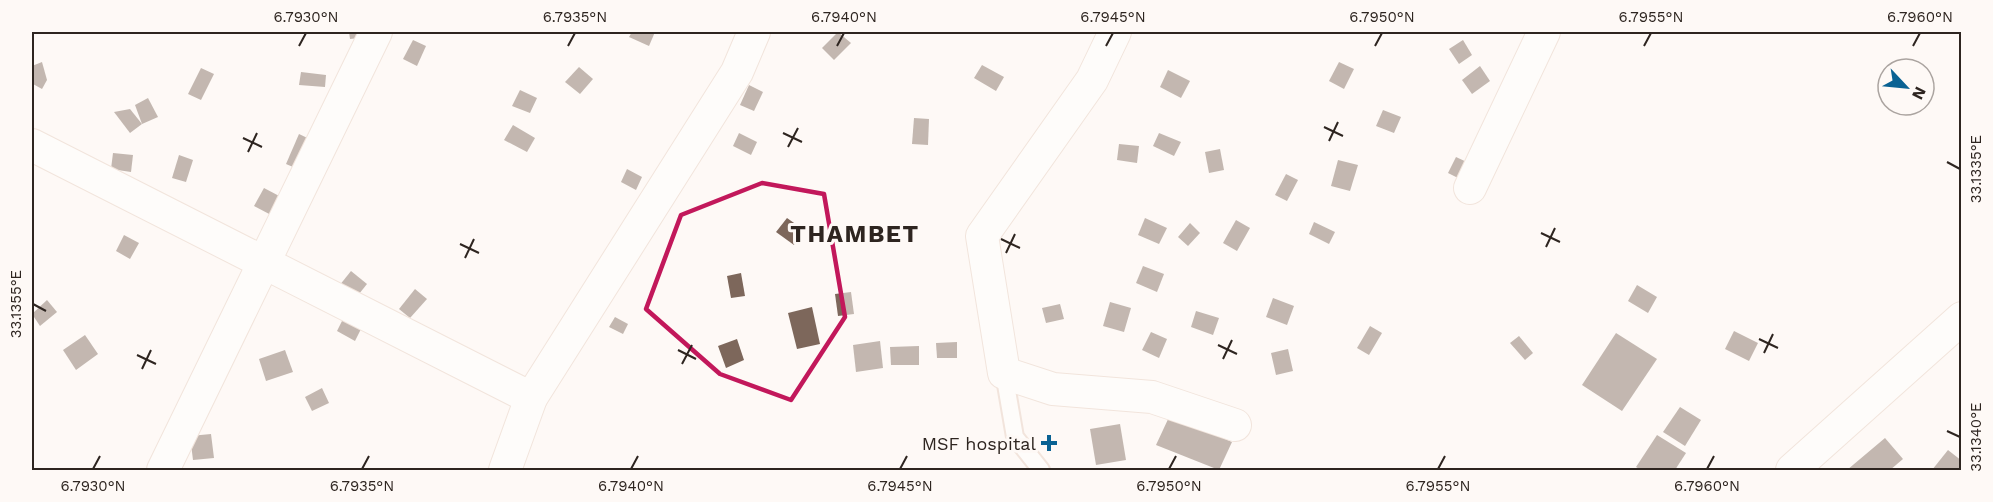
<svg xmlns="http://www.w3.org/2000/svg" width="1993" height="502" viewBox="0 0 1993 502" font-family="'Work Sans',sans-serif">
  <rect width="100%" height="100%" fill="#fef9f6"/>
  <g fill="#7d675b">
    <path d="M 349,32 L 369,32 L 369,37 L 350,39 Z"/>
    <path d="M 632,32 L 655,32 L 649,46 L 629,37 Z"/>
    <path d="M 838,32 L 851,43 L 834,60 L 822,48 Z"/>
    <path d="M 413,40 L 426,46 L 417,66 L 403,59 Z"/>
    <path d="M 1463,40 L 1472,55 L 1459,64 L 1449,49 Z"/>
    <path d="M 42,62 L 47,80 L 42,89 L 33,84 L 32,79 L 32,66 Z"/>
    <path d="M 1339,62 L 1354,69 L 1344,89 L 1329,81 Z"/>
    <path d="M 982,65 L 1004,77 L 996,91 L 974,78 Z"/>
    <path d="M 1480,66 L 1490,81 L 1472,94 L 1462,80 Z"/>
    <path d="M 579,67 L 593,79 L 580,94 L 565,82 Z"/>
    <path d="M 201,68 L 214,74 L 201,100 L 188,94 Z"/>
    <path d="M 1168,70 L 1190,81 L 1181,98 L 1160,87 Z"/>
    <path d="M 301,72 L 326,75 L 325,87 L 299,85 Z"/>
    <path d="M 749,85 L 763,92 L 754,111 L 740,105 Z"/>
    <path d="M 520,90 L 537,98 L 530,113 L 512,106 Z"/>
    <path d="M 148,98 L 158,117 L 142,124 L 135,105 Z"/>
    <path d="M 130,109 L 142,124 L 130,133 L 114,112 Z"/>
    <path d="M 1383,110 L 1401,117 L 1394,133 L 1376,126 Z"/>
    <path d="M 914,118 L 929,119 L 928,145 L 912,144 Z"/>
    <path d="M 513,125 L 535,138 L 527,152 L 504,140 Z"/>
    <path d="M 739,133 L 757,142 L 751,155 L 733,146 Z"/>
    <path d="M 1159,133 L 1181,142 L 1174,156 L 1153,146 Z"/>
    <path d="M 299,134 L 320,144 L 307,173 L 286,164 Z"/>
    <path d="M 1119,144 L 1139,146 L 1137,163 L 1117,160 Z"/>
    <path d="M 1220,149 L 1224,170 L 1209,173 L 1205,152 Z"/>
    <path d="M 113,153 L 133,155 L 131,172 L 111,169 Z"/>
    <path d="M 179,155 L 193,160 L 186,182 L 172,178 Z"/>
    <path d="M 1456,157 L 1471,164 L 1462,180 L 1448,173 Z"/>
    <path d="M 1338,160 L 1358,165 L 1350,191 L 1331,186 Z"/>
    <path d="M 627,169 L 642,177 L 636,190 L 621,182 Z"/>
    <path d="M 1286,174 L 1298,180 L 1287,201 L 1275,195 Z"/>
    <path d="M 264,188 L 283,198 L 273,216 L 254,206 Z"/>
    <path d="M 787,218 L 804,230 L 794,245 L 776,232 Z"/>
    <path d="M 1145,218 L 1167,228 L 1159,244 L 1138,235 Z"/>
    <path d="M 1236,220 L 1250,228 L 1237,251 L 1223,243 Z"/>
    <path d="M 1314,222 L 1335,232 L 1329,244 L 1309,234 Z"/>
    <path d="M 1190,223 L 1200,233 L 1188,246 L 1178,237 Z"/>
    <path d="M 124,235 L 139,243 L 130,259 L 116,251 Z"/>
    <path d="M 1143,266 L 1164,274 L 1157,292 L 1136,283 Z"/>
    <path d="M 351,271 L 367,284 L 355,299 L 339,286 Z"/>
    <path d="M 741,273 L 745,296 L 731,298 L 727,276 Z"/>
    <path d="M 1637,285 L 1657,297 L 1648,313 L 1628,301 Z"/>
    <path d="M 415,289 L 427,299 L 410,318 L 399,309 Z"/>
    <path d="M 851,292 L 854,314 L 838,316 L 835,294 Z"/>
    <path d="M 1273,298 L 1294,306 L 1287,325 L 1266,317 Z"/>
    <path d="M 47,300 L 57,312 L 40,326 L 32,314 Z"/>
    <path d="M 1110,302 L 1131,308 L 1124,332 L 1103,326 Z"/>
    <path d="M 1060,304 L 1064,319 L 1046,323 L 1042,308 Z"/>
    <path d="M 812,307 L 820,344 L 797,349 L 788,313 Z"/>
    <path d="M 1196,311 L 1219,318 L 1213,335 L 1191,327 Z"/>
    <path d="M 344,317 L 362,327 L 355,341 L 337,331 Z"/>
    <path d="M 615,317 L 628,324 L 623,334 L 609,327 Z"/>
    <path d="M 1370,326 L 1382,333 L 1369,355 L 1357,348 Z"/>
    <path d="M 1734,331 L 1758,343 L 1749,361 L 1725,349 Z"/>
    <path d="M 1151,332 L 1167,339 L 1159,358 L 1142,350 Z"/>
    <path d="M 1616,333 L 1657,359 L 1622,411 L 1582,385 Z"/>
    <path d="M 85,335 L 98,354 L 76,370 L 63,350 Z"/>
    <path d="M 1519,336 L 1533,353 L 1525,360 L 1510,343 Z"/>
    <path d="M 737,339 L 744,360 L 726,368 L 718,346 Z"/>
    <path d="M 880,341 L 883,368 L 856,372 L 853,345 Z"/>
    <path d="M 957,342 L 957,358 L 937,358 L 936,343 Z"/>
    <path d="M 919,346 L 919,365 L 891,365 L 890,347 Z"/>
    <path d="M 1288,349 L 1293,371 L 1276,375 L 1271,353 Z"/>
    <path d="M 285,350 L 293,372 L 266,381 L 259,359 Z"/>
    <path d="M 322,388 L 329,403 L 312,411 L 305,397 Z"/>
    <path d="M 1680,407 L 1701,420 L 1685,446 L 1663,432 Z"/>
    <path d="M 1170,415 L 1232,442 L 1219,470 L 1156,445 Z"/>
    <path d="M 1120,424 L 1126,460 L 1096,465 L 1090,429 Z"/>
    <path d="M 211,434 L 214,458 L 193,460 L 190,436 Z"/>
    <path d="M 1657,435 L 1686,453 L 1675,470 L 1641,470 L 1636,467 Z"/>
    <path d="M 1885,438 L 1903,459 L 1890,470 L 1847,470 Z"/>
    <path d="M 1948,450 L 1962,461 L 1962,470 L 1932,470 Z"/>
  </g>
  <g fill="none" stroke-linecap="round" stroke-linejoin="round">
    <defs>
      <path id="service" d="M 1004,373 L 1015,437 L 1041,470"/>
      <g id="minor">
        <path d="M 1115,32 L 1092,80 L 982,236 L 1004,373 L 1053,389 L 1152,397 L 1235,425"/>
        <path d="M 32,145 L 531,398"/>
        <path d="M 1470,188 L 1544,32"/>
        <path d="M 163,470 L 376,32"/>
        <path d="M 505,470 L 531,398 L 737,72 L 754,32"/>
        <path d="M 1792,470 L 1962,318"/>
      </g>
    </defs>
    <use href="#service" stroke="#e4cbbd" stroke-width="20"/>
    <use href="#minor" stroke="#e4cbbd" stroke-width="34"/>
    <use href="#service" stroke="#fff" stroke-width="16"/>
    <use href="#minor" stroke="#fff" stroke-width="32"/>
  </g>
  <path d="M0 0H1993V502H0ZM 762,183 L 824,194 L 845,317 L 791,400 L 720,374 L 646,309 L 681,215 Z" fill="#fef9f6" fill-opacity=".55" fill-rule="evenodd"/>
  <path fill="none" stroke="#c2185b" stroke-width="4.5" stroke-linejoin="round" d="M 762,183 L 824,194 L 845,317 L 791,400 L 720,374 L 646,309 L 681,215 Z"/>
  <path fill="none" stroke="#2e2520" stroke-width="2" d="M 299,46 L 306,33M 568,46 L 575,33M 837,46 L 844,33M 1106,46 L 1113,33M 1375,46 L 1382,33M 1644,46 L 1651,33M 1913,46 L 1920,33M 1324,127 L 1343,136M 783,133 L 802,142M 243,138 L 262,147M 1329,141 L 1338,122M 788,147 L 798,128M 248,152 L 257,133M 1947,162 L 1960,169M 1541,233 L 1560,242M 1001,239 L 1020,248M 460,244 L 479,253M 1546,247 L 1555,228M 1006,253 L 1015,234M 465,258 L 474,239M 33,304 L 46,311M 1759,339 L 1778,348M 1218,345 L 1237,354M 678,350 L 696,359M 1764,353 L 1773,334M 137,355 L 156,364M 1223,359 L 1232,340M 682,364 L 692,345M 142,369 L 151,350M 1947,431 L 1960,437M 93,469 L 100,456M 362,469 L 369,456M 631,469 L 638,456M 900,469 L 907,456M 1169,469 L 1176,456M 1438,469 L 1445,456M 1707,469 L 1714,456"/>
  <path fill="#0a6293" stroke="#fef9f6" stroke-width="2" d="M1046 434h6v6h6v6h-6v6h-6v-6h-6v-6h6z"/>
  <g text-anchor="middle" dominant-baseline="central" stroke-width="6" stroke-linejoin="round" paint-order="stroke">
    <g font-size="18" fill="#2e2520" stroke="#fef9f6" text-anchor="end">
      <text x="1036" y="443">MSF hospital</text>
    </g>
    <g font-size="24" font-weight="bold" letter-spacing="1.5" fill="#2e2520" stroke="#fef9f6">
      <text x="855" y="234">THAMBET</text>
    </g>
  </g>
  <rect width="1993" height="502" fill="none" stroke="#fef9f6" stroke-width="66"/>
  <g transform="translate(1906 87) rotate(116)"><circle r="28" fill="#fef9f6" stroke="#aba4a0" stroke-width="1.5"/>
  <path d="M0-4.5L10 22L0 15L-10 22Z" fill="#0a6293"/>
  <text y="-9" font-size="16" font-weight="bold" text-anchor="middle" fill="#2e2520">N</text>
  </g>
  <rect x="33" y="33" width="1927" height="436" fill="none" stroke="#2e2520" stroke-width="2"/>
  <g font-size="15" text-anchor="middle" fill="#2e2520">
    <text x="306" y="22">6.7930°N</text>
    <text x="575" y="22">6.7935°N</text>
    <text x="844" y="22">6.7940°N</text>
    <text x="1113" y="22">6.7945°N</text>
    <text x="1382" y="22">6.7950°N</text>
    <text x="1651" y="22">6.7955°N</text>
    <text x="1920" y="22">6.7960°N</text>
    <text transform="translate(1976 169) rotate(-90)" y="5">33.1335°E</text>
    <text transform="translate(16 304) rotate(-90)" y="5">33.1355°E</text>
    <text transform="translate(1976 437) rotate(-90)" y="5">33.1340°E</text>
    <text x="93" y="491">6.7930°N</text>
    <text x="362" y="491">6.7935°N</text>
    <text x="631" y="491">6.7940°N</text>
    <text x="900" y="491">6.7945°N</text>
    <text x="1169" y="491">6.7950°N</text>
    <text x="1438" y="491">6.7955°N</text>
    <text x="1707" y="491">6.7960°N</text>
  </g>
</svg>
